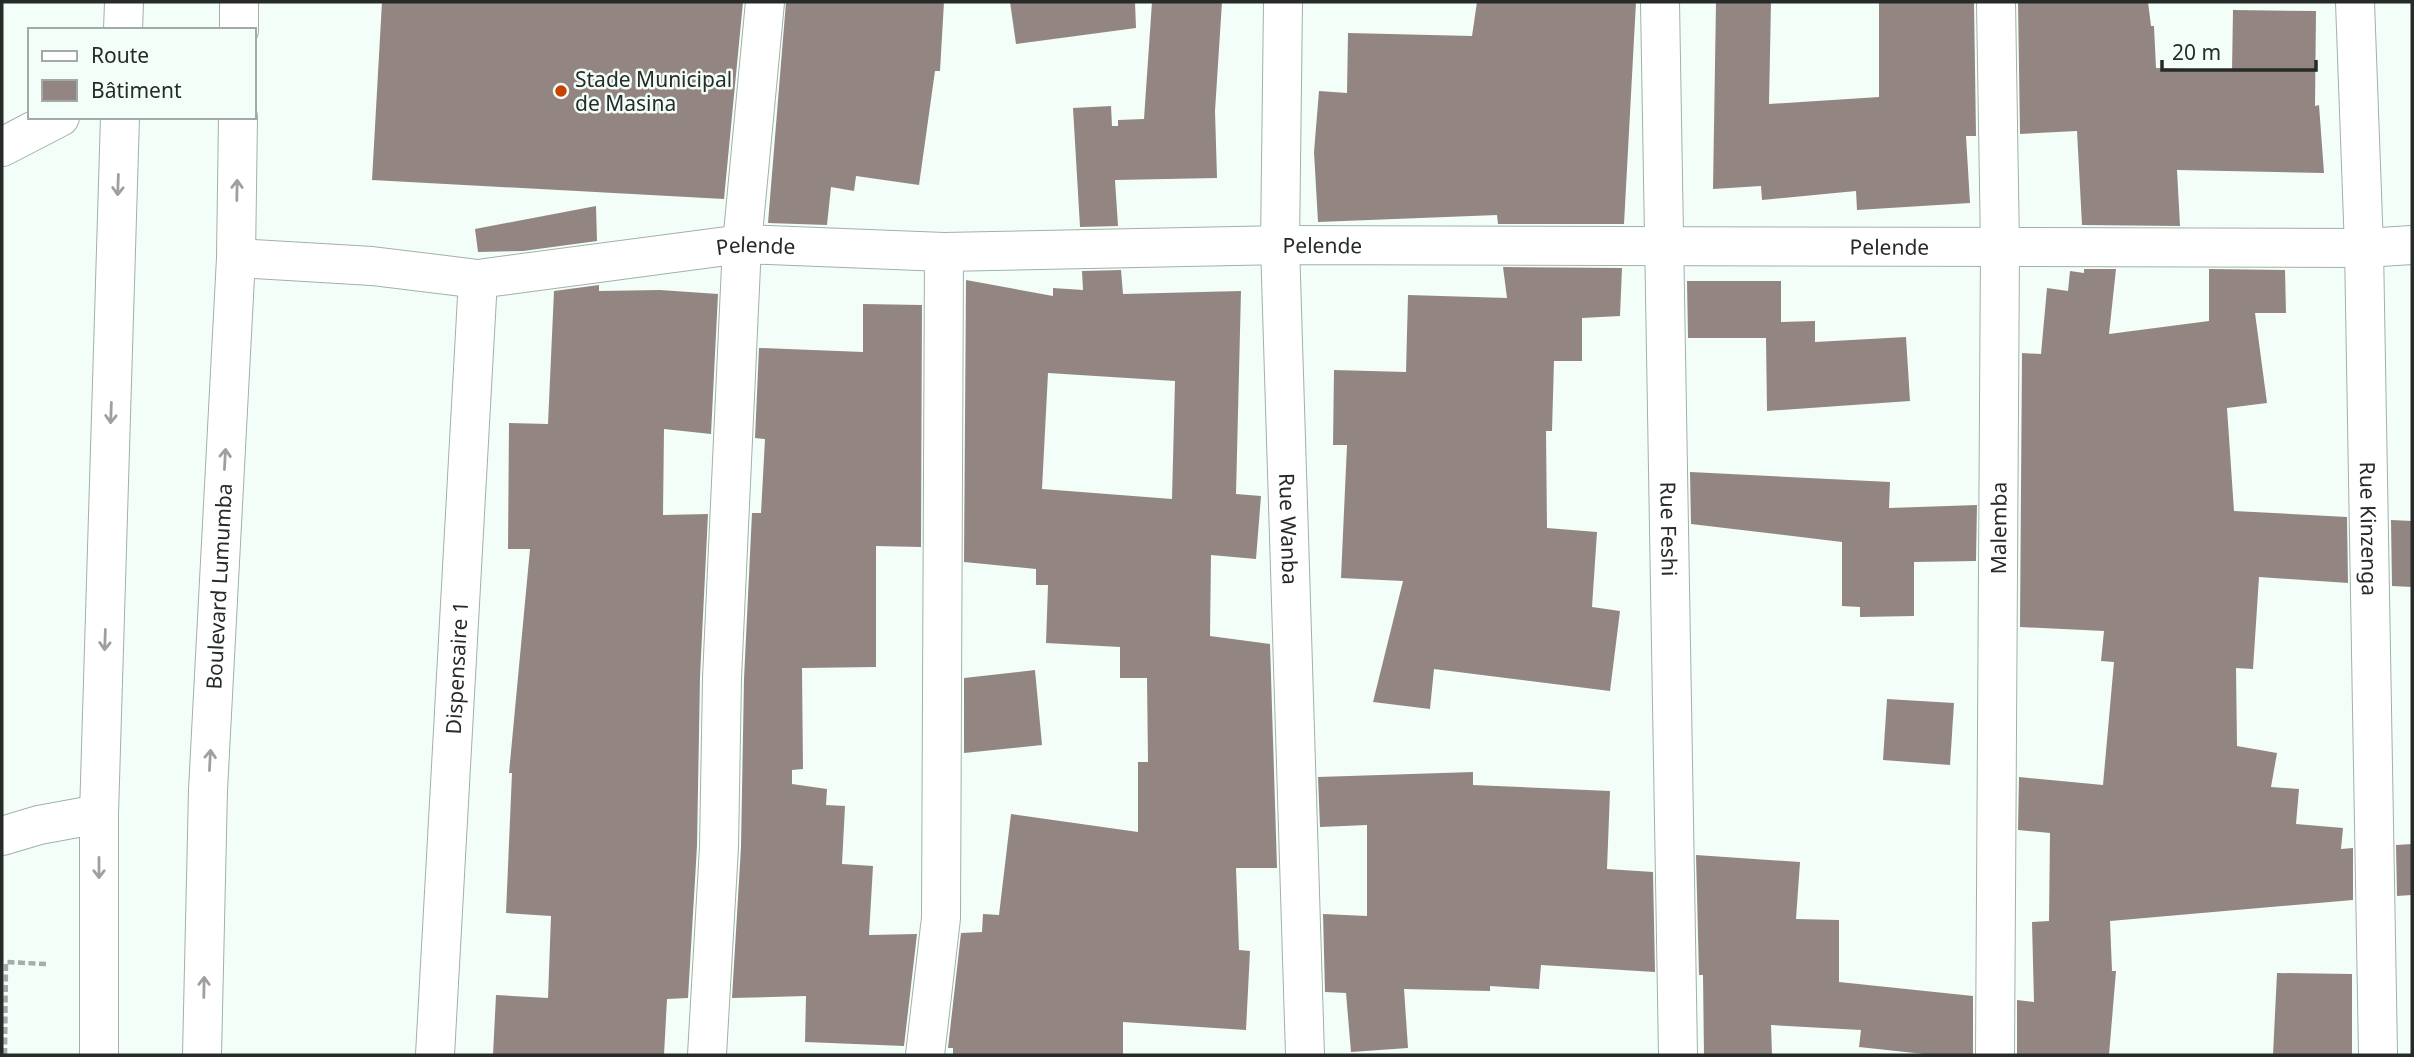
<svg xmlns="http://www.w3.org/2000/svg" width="2414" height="1057" viewBox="0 0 2414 1057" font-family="'Noto Sans',sans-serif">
  <rect width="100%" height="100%" fill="#f3fef9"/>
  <g fill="#938682" fill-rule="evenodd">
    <path d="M 382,2 L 743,2 L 724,199 L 372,180 Z"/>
    <path d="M 786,2 L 944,2 L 940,71 L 935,71 L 919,185 L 856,176 L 854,191 L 831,187 L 827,225 L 768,223 Z"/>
    <path d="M 1010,2 L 1135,2 L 1136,28 L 1016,44 Z"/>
    <path d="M 1152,2 L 1222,2 L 1215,111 L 1217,178 L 1115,180 L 1118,226 L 1080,227 L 1073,108 L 1111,106 L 1112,126 L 1118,126 L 1118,120 L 1144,119 Z"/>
    <path d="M 1477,2 L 1636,2 L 1624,224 L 1498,224 L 1497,215 L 1318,222 L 1314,152 L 1319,91 L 1347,93 L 1348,33 L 1472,36 Z"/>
    <path d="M 1716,2 L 1771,2 L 1769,104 L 1879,97 L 1879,2 L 1974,2 L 1976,136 L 1966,136 L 1970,203 L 1857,210 L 1856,191 L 1762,200 L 1761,186 L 1713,189 Z"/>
    <path d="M 2018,2 L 2148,2 L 2151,26 L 2154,26 L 2156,68 L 2232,71 L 2233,10 L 2316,11 L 2315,106 L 2319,105 L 2324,173 L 2177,170 L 2180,226 L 2082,225 L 2077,131 L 2020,134 Z"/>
    <path d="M 596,206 L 597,241 L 523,251 L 478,252 L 475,229 Z"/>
    <path d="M 1503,267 L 1622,268 L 1620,316 L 1582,318 L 1582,361 L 1554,361 L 1552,431 L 1546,431 L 1547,528 L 1597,532 L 1592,607 L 1620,611 L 1610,691 L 1434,669 L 1430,709 L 1373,702 L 1403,581 L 1341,578 L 1347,445 L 1333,445 L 1334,370 L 1406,372 L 1408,295 L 1507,298 Z"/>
    <path d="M 2084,269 L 2116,269 L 2109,334 L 2209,321 L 2209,269 L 2285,270 L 2286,313 L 2255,313 L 2267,403 L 2227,408 L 2234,511 L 2347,517 L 2348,583 L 2259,577 L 2253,669 L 2236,668 L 2237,746 L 2277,753 L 2271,787 L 2299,789 L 2296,824 L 2343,828 L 2341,849 L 2353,848 L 2353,900 L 2110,921 L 2112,971 L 2116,971 L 2109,1055 L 2017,1055 L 2017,1000 L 2034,1002 L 2032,922 L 2049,921 L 2050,833 L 2018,830 L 2019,777 L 2103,785 L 2114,662 L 2101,661 L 2104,631 L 2020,627 L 2022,353 L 2041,354 L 2047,288 L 2068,291 L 2070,271 L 2084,273 Z"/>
    <path d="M 1121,270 L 1123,294 L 1241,291 L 1236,494 L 1261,496 L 1256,559 L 1211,555 L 1210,636 L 1270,644 L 1277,868 L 1236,868 L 1239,950 L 1250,951 L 1246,1030 L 1123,1022 L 1123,1055 L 953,1055 L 953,1048 L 948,1048 L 961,933 L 982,932 L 983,914 L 999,915 L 1011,814 L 1138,832 L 1138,762 L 1148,762 L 1147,678 L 1120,678 L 1120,647 L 1046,643 L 1048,585 L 1036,585 L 1036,569 L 964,562 L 966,280 L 1053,296 L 1053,288 L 1083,290 L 1082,271 ZM 1048,373 L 1175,381 L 1172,499 L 1042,489 Z"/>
    <path d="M 1687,281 L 1781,281 L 1781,322 L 1815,321 L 1815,342 L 1906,337 L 1910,401 L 1767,411 L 1766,338 L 1688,338 Z"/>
    <path d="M 599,285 L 599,291 L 660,290 L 718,294 L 711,434 L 664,429 L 663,515 L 708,514 L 700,677 L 697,846 L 688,998 L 667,999 L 664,1055 L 493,1055 L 496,995 L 548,998 L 551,916 L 506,913 L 512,773 L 509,773 L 530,549 L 508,549 L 509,423 L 548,424 L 554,291 Z"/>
    <path d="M 863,304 L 922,305 L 921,547 L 876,546 L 876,667 L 802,668 L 803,769 L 792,770 L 792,784 L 827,789 L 826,805 L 845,806 L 842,864 L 873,866 L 869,935 L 917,934 L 904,1046 L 805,1042 L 806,996 L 732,998 L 741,847 L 744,679 L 752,513 L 761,513 L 765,439 L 755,438 L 759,348 L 863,352 Z"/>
    <path d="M 1690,472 L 1890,482 L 1889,508 L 1977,505 L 1976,561 L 1914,562 L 1914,616 L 1860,617 L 1860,607 L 1842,606 L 1842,542 L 1691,524 Z"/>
    <path d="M 2391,520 L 2412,521 L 2412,587 L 2392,586 Z"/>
    <path d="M 1035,670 L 1042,745 L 964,753 L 964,678 Z"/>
    <path d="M 1887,699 L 1954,703 L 1950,765 L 1883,760 Z"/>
    <path d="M 1473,772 L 1473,785 L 1610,791 L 1607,869 L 1653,872 L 1655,972 L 1541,965 L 1539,989 L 1490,986 L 1490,991 L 1404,989 L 1408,1048 L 1351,1052 L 1346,993 L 1325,992 L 1323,914 L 1367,916 L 1367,825 L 1320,827 L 1318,777 Z"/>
    <path d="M 2412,844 L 2412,895 L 2397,896 L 2396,845 Z"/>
    <path d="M 1696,855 L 1800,862 L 1796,919 L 1839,920 L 1839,982 L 1973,996 L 1973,1055 L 1933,1055 L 1859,1047 L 1861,1030 L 1771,1025 L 1772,1055 L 1704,1055 L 1703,975 L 1699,975 Z"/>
    <path d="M 2277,973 L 2352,974 L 2352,1055 L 2273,1055 Z"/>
  </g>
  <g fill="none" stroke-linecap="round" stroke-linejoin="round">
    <defs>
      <g id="minor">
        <path id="s1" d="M 1283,2 L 1280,245 L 1305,1055"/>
        <path id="s2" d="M 1660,2 L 1678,1055"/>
        <path id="s3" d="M 2355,2 L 2364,248 L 2378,1055"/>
        <path d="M 2,147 L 60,117"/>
        <path id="s4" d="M 236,258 L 372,266 L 478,279 L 742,244 L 944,252 L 1280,245 L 2364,248 L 2412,245"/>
        <path d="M 2,836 L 39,825 L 99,814"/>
        <path id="s5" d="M 435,1055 L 478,279"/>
        <path d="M 707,1055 L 719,847 L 722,678 L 742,244 L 765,2"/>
        <path d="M 925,1055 L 941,918 L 944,252"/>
        <path id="s6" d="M 1995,1055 L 2000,247 L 1996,2"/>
      </g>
      <g id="trunk">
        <path d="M 123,30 L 124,2"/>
        <path d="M 239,30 L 239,2"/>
        <path d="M 99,1055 L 99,814 L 120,117"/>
        <path id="s7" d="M 202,1055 L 208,790 L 236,258 L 238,117"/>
      </g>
    </defs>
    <use href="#minor" stroke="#a2b0a9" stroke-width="40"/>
    <use href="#trunk" stroke="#a2b0a9" stroke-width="40"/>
    <path stroke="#a4ada9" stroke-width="4.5" stroke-dasharray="7 3.5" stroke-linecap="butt" d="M 5,1055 L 6,962 L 46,964"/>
    <use href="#minor" stroke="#fff" stroke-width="38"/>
    <use href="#trunk" stroke="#fff" stroke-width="38"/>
  </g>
  <defs><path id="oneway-shaft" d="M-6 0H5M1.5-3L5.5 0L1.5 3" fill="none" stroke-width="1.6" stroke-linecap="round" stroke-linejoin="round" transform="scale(1.75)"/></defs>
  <g stroke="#9da09f">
    <use href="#oneway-shaft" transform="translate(118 185) rotate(92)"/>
    <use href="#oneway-shaft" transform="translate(237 190) rotate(-89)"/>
    <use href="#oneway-shaft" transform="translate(111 413) rotate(92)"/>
    <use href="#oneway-shaft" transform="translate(225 459) rotate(-87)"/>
    <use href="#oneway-shaft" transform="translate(105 640) rotate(92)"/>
    <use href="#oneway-shaft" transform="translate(210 760) rotate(-87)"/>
    <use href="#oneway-shaft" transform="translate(99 868) rotate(90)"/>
    <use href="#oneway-shaft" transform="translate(204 987) rotate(-89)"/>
  </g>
  <circle fill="#c84200" stroke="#f3fef9" stroke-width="2.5" cx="561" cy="91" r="7"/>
  <g text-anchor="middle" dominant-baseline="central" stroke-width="5" stroke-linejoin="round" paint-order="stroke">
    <g font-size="21" fill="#262b29" stroke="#f3fef9" text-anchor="start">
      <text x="575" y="79">Stade Municipal<tspan x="575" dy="24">de Masina</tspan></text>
    </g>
    <g font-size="21" fill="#262b29" stroke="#f3fef9">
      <text stroke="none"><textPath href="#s4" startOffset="1090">Pelende</textPath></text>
      <text stroke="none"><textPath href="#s4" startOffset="1657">Pelende</textPath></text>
      <text stroke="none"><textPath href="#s4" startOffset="523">Pelende</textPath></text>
      <text stroke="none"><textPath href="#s6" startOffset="527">Malemba</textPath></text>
      <text stroke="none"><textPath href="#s3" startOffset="527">Rue Kinzenga</textPath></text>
      <text stroke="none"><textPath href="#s1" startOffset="527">Rue Wanba</textPath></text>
      <text stroke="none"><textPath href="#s2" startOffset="527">Rue Feshi</textPath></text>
      <text stroke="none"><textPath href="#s7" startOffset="469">Boulevard Lumumba</textPath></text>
      <text stroke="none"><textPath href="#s5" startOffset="388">Dispensaire 1</textPath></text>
    </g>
  </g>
  <rect width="2414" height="1057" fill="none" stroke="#262b29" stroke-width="7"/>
  <rect x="28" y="28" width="228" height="91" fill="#f3fef9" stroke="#a1aaa6" stroke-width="2"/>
  <rect x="42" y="51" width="35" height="10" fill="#ffffff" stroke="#a1aaa6" stroke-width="2"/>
  <text x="91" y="63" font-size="21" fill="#262b29">Route</text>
  <rect x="42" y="80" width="35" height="21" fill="#938682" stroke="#a1aaa6" stroke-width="2"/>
  <text x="91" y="98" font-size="21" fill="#262b29">Bâtiment</text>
  <path d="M2162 60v10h154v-10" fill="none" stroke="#262b29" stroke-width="3.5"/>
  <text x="2172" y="60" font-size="21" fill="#262b29" stroke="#f3fef9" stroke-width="5" paint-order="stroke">20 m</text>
</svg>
